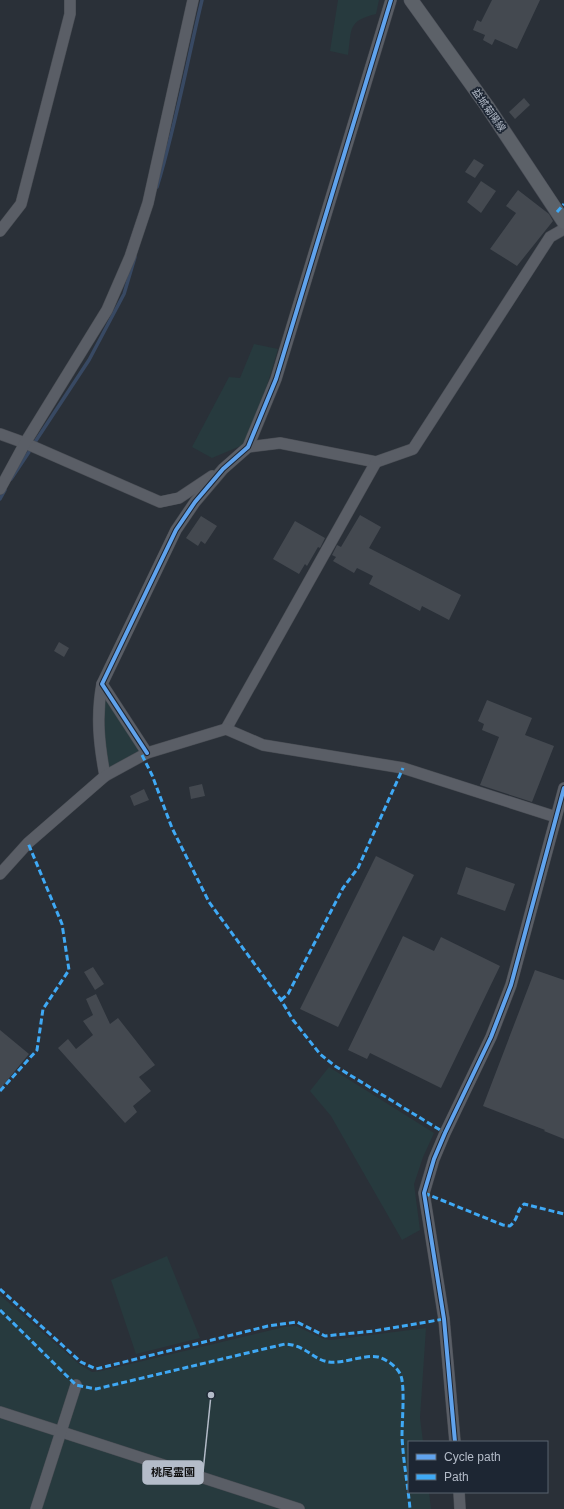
<svg xmlns="http://www.w3.org/2000/svg" width="564" height="1509" viewBox="0 0 564 1509" font-family="Arial,'Noto Sans JP',sans-serif">
  <rect width="100%" height="100%" fill="#2a3038"/>
  <g fill="#273a3e">
    <path d="M 338,0 L 379,0 L 376,14 C 347,21 352,29 348,55 L 330,51 Z"/>
    <path d="M 254,344 L 278,349 L 250,442 L 212,458 L 192,447 L 229,377 L 240,378 Z"/>
    <path d="M 104,695 L 142,753 L 110,769 L 105,760 Z"/>
    <path d="M 329,1067 L 434,1133 L 423,1157 L 414,1184 L 420,1230 L 402,1240 L 331,1116 L 310,1091 Z"/>
    <path d="M 167,1256 L 200,1338 L 136,1354 L 111,1280 Z"/>
    <path d="M 0,1295 L 79,1364 L 92,1372 L 101,1371 L 284,1327 L 296,1326 L 324,1339 L 331,1340 L 426,1328 L 420,1418 L 423,1442 L 409,1442 L 409,1492 L 429,1492 L 431,1509 L 0,1509 Z"/>
  </g>
  <g fill="none" stroke-linecap="round" stroke-linejoin="round">
    <g stroke="#384963" stroke-width="3.5">
      <path d="M 157,187 C 176,125 187,62 202,0"/>
      <path d="M 35,442 L 89,360 L 124,294 L 135,257"/>
      <path d="M 11,479 L 29,452"/>
      <path d="M 0,499 L 5,490"/>
    </g>
  </g>
  <g fill="#444950">
    <path d="M 492,0 L 540,0 L 517,49 L 495,39 L 492,45 L 483,40 L 485,35 L 473,30 L 477,20 L 481,22 Z"/>
    <path d="M 524,98 L 530,105 L 515,119 L 509,112 Z"/>
    <path d="M 474,159 L 484,165 L 475,178 L 465,172 Z"/>
    <path d="M 481,181 L 496,191 L 481,213 L 467,202 Z"/>
    <path d="M 518,190 L 549,214 L 553,221 L 517,266 L 490,249 L 516,213 L 506,206 Z"/>
    <path d="M 360,515 L 381,527 L 369,548 L 461,595 L 449,620 L 422,606 L 420,611 L 369,584 L 373,576 L 357,568 L 354,573 L 333,561 L 336,557 L 332,555 L 337,545 L 341,547 Z"/>
    <path d="M 201,516 L 217,526 L 205,544 L 201,541 L 198,546 L 186,538 Z"/>
    <path d="M 295,521 L 325,538 L 320,548 L 318,547 L 307,566 L 305,564 L 299,574 L 273,559 Z"/>
    <path d="M 59,642 L 69,648 L 64,657 L 54,651 Z"/>
    <path d="M 487,700 L 532,718 L 525,735 L 554,746 L 532,802 L 480,785 L 499,737 L 482,730 L 484,724 L 478,721 Z"/>
    <path d="M 202,784 L 205,796 L 191,799 L 189,787 Z"/>
    <path d="M 144,789 L 149,800 L 134,806 L 130,796 Z"/>
    <path d="M 376,856 L 414,875 L 338,1027 L 300,1009 Z"/>
    <path d="M 466,867 L 515,884 L 505,911 L 457,894 Z"/>
    <path d="M 403,936 L 434,951 L 441,937 L 500,966 L 441,1088 L 370,1053 L 367,1059 L 348,1050 Z"/>
    <path d="M 93,967 L 104,984 L 95,990 L 84,972 Z"/>
    <path d="M 535,970 L 564,980 L 564,1139 L 544,1131 L 545,1130 L 483,1106 Z"/>
    <path d="M 96,994 L 110,1024 L 118,1018 L 155,1065 L 139,1077 L 151,1091 L 133,1106 L 137,1112 L 125,1123 L 58,1048 L 68,1039 L 76,1049 L 93,1035 L 83,1021 L 93,1015 L 86,999 Z"/>
    <path d="M 0,1030 L 29,1054 L 0,1089 Z"/>
  </g>
  <g fill="none" stroke-linecap="round" stroke-linejoin="round">
    <defs>
      <g id="minor">
        <path d="M 0,231 L 21,204 L 70,14 L 70,0"/>
        <path d="M 0,434 L 25,443 L 160,502 L 179,498 L 212,476"/>
        <path d="M 248,447 L 280,443 L 376,462 L 413,449 L 550,237 L 564,229"/>
        <path d="M 0,489 L 25,443 L 107,310 L 130,257 L 148,203 L 193,0"/>
        <path d="M 102,684 C 96,716 99,744 105,776"/>
        <path d="M 226,729 L 376,462"/>
        <path d="M 147,753 L 102,684 L 176,530 L 195,502 L 223,469 L 248,447 L 276,379 L 391,0"/>
        <path d="M 0,874 L 28,843 L 105,776 L 147,753 L 226,729 L 263,745 L 403,768 L 556,817"/>
        <path d="M 0,1412 L 299,1509"/>
        <path d="M 455,1442 L 444,1319 L 424,1193 L 434,1159 L 445,1133 L 491,1037 L 511,985 L 564,788"/>
        <path d="M 459,1492 L 460,1509"/>
        <path d="M 36,1509 L 76,1385"/>
      </g>
      <path id="major" d="M 411,0 L 487,106 L 564,222"/>
    </defs>
    <use href="#minor" stroke="#484c53" stroke-width="12"/>
    <use href="#major" stroke="#484c55" stroke-width="15"/>
    <use href="#minor" stroke="#5a5e66" stroke-width="11"/>
    <use href="#major" stroke="#5c6168" stroke-width="14"/>
    <g stroke="#3fa9f5" stroke-width="3" stroke-dasharray="6 3" stroke-linecap="butt">
      <path d="M 557,212 L 564,204"/>
      <path d="M 142,755 L 152,775 L 172,828 L 209,902 L 281,1000 L 293,1020 L 320,1054 L 335,1066 L 445,1133"/>
      <path d="M 281,1000 L 288,994 L 343,888 L 358,868 L 403,768"/>
      <path d="M 0,1091 L 37,1050 L 43,1009 L 69,970 L 62,924 L 28,843"/>
      <path d="M 424,1193 L 503,1225 L 510,1226 C 520,1217 515,1212 524,1204 L 564,1214"/>
      <path d="M 0,1289 L 81,1362 L 96,1369 L 268,1326 L 297,1322 L 325,1336 L 374,1331 L 444,1319"/>
      <path d="M 0,1310 L 76,1385 L 96,1389 L 285,1344 C 306,1345 313,1360 329,1362 C 343,1364 365,1354 378,1357 C 386,1359 398,1367 401,1376 C 405,1388 402,1421 402,1436 C 403,1461 408,1485 410,1509"/>
    </g>
    <defs>
      <g id="cycleway">
        <path d="M 147,753 L 102,684 L 176,530 L 195,502 L 223,469 L 248,447 L 276,379 L 391,0"/>
        <path d="M 455,1442 L 444,1319 L 424,1193 L 434,1159 L 445,1133 L 491,1037 L 511,985 L 564,788"/>
      </g>
    </defs>
    <use href="#cycleway" stroke="#1d2633" stroke-width="6"/>
    <use href="#cycleway" stroke="#60a3ed" stroke-width="4"/>
  </g>
  <g text-anchor="middle" dominant-baseline="central" stroke-width="3.5" stroke-linejoin="round" paint-order="stroke">
    <g font-size="10" fill="#b4bcc9" stroke="#1d2633">
      <text transform="translate(489 110) rotate(55)">益城菊陽線</text>
    </g>
  </g>
  <path fill="none" stroke="#b4bcc9" stroke-width="1.5" d="M211 1395L203 1472"/>
  <circle fill="#b4bcc9" stroke="#1d2633" stroke-width="1.5" cx="211" cy="1395" r="4"/>
  <rect fill="#b4bcc9" stroke="#b4bcc9" stroke-width="1.5" x="143" y="1461" width="60" height="23" rx="4"/>
  <g font-size="11" text-anchor="middle" font-weight="bold" fill="#111">
    <text x="173" y="1476">桃尾霊園</text>
  </g>
  <rect x="408" y="1441" width="140" height="52" fill="#1d2633" stroke="#59626f"/>
  <rect x="416" y="1454" width="20" height="6" fill="#60a3ed" stroke="#59626f"/>
  <text x="444" y="1461" font-size="12" fill="#b4bcc9">Cycle path</text>
  <rect x="416" y="1474" width="20" height="6" fill="#3fa9f5" stroke="#59626f"/>
  <text x="444" y="1481" font-size="12" fill="#b4bcc9">Path</text>
</svg>
